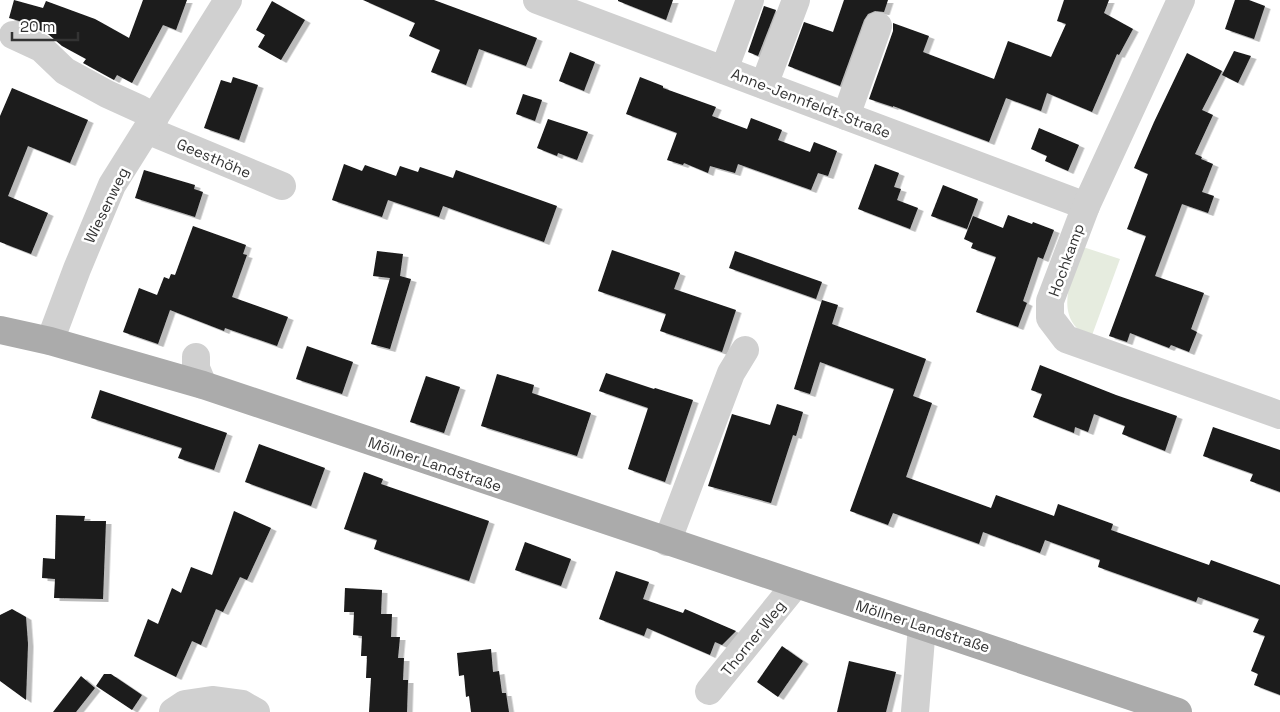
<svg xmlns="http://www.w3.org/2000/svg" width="1280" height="712" viewBox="0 0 1280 712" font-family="'Space Grotesk',sans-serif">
  <defs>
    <filter id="shadow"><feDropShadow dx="5.5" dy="3" stdDeviation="0" flood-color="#0004"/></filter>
  </defs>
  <rect width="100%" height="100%" fill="#fff"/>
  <path fill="#e6ecdf" d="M 1083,247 L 1120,259 L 1091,338 C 1086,334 1079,331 1075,326 C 1057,304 1075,270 1083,247 Z"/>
  <g fill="#1a1a1a" filter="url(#shadow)">
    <path d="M 14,0 L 43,8 L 46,1 L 95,19 L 129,38 L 143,0 L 187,0 L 176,30 L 163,25 L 132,83 L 117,75 L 114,80 L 83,63 L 86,59 L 62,46 L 48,34 L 35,28 L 36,26 L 9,18 Z"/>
    <path d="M 363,0 L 434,0 L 537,38 L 526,66 L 479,49 L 466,85 L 431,72 L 440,50 L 409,36 L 415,23 Z"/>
    <path d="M 618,0 L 673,0 L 666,20 L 618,1 Z"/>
    <path d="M 844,0 L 888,0 L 884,12 L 875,11 L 868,14 L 864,20 L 840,86 L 788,66 L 804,22 L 833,32 Z"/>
    <path d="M 1064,0 L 1109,0 L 1104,13 L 1133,29 L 1119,55 L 1117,54 L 1092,112 L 1047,93 L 1041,111 L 1006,98 L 989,142 L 893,106 L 893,107 L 869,99 L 893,31 L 893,23 L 929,36 L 923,52 L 994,79 L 1008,41 L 1051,57 L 1066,24 L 1057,21 Z"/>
    <path d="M 1235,0 L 1249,0 L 1265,6 L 1254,39 L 1225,29 Z"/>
    <path d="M 272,1 L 305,20 L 281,60 L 258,47 L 265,35 L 256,30 Z"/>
    <path d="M 764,6 L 776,10 L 758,56 L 748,52 Z"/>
    <path d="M 1234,51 L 1251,56 L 1238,83 L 1222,75 Z"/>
    <path d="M 570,52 L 595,62 L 584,91 L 559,81 Z"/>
    <path d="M 1187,53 L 1222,71 L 1202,110 L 1213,115 L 1195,154 L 1202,157 L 1201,159 L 1213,164 L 1202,192 L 1214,196 L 1208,213 L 1182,204 L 1155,276 L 1204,293 L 1191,329 L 1197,332 L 1189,352 L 1171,345 L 1169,348 L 1130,333 L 1127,342 L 1109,336 L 1146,236 L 1127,229 L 1148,174 L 1134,168 L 1154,122 Z"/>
    <path d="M 233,77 L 258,85 L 239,140 L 204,128 L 221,80 L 231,83 Z"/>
    <path d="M 640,77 L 663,86 L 663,88 L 716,107 L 712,116 L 747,129 L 751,118 L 782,130 L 778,140 L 810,152 L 814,142 L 837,151 L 828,176 L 818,173 L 811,190 L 738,164 L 735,173 L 710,166 L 708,173 L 684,163 L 683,165 L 667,160 L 677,133 L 626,114 Z"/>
    <path d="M 12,88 L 88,120 L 70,163 L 28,146 L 8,196 L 48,213 L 31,254 L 0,242 L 0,116 Z"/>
    <path d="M 523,94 L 542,100 L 535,121 L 516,114 Z"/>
    <path d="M 548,119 L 588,132 L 577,160 L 558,153 L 557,156 L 537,148 Z"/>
    <path d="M 1039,128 L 1079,145 L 1068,171 L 1045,161 L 1047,156 L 1031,149 Z"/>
    <path d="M 344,164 L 362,171 L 365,165 L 396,176 L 400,166 L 418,172 L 420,167 L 453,178 L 456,170 L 557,206 L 544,242 L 443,206 L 439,217 L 388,200 L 382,217 L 332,200 Z"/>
    <path d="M 875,164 L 899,173 L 894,187 L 901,189 L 897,200 L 918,208 L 910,229 L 858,209 Z"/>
    <path d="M 144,170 L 195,185 L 194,189 L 203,192 L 195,217 L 135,198 Z"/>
    <path d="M 943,185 L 978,199 L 967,229 L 931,216 Z"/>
    <path d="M 1008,215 L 1032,224 L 1033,222 L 1054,230 L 1043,259 L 1038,257 L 1023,301 L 1027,303 L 1018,327 L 976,312 L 996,257 L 971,248 L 973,243 L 964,239 L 973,216 L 1003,228 Z"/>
    <path d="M 193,226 L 246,245 L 243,254 L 247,255 L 232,297 L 288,317 L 277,346 L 225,328 L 224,331 L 170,310 L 158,344 L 123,332 L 139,288 L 157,295 L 164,277 L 169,279 L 171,274 L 175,275 Z"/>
    <path d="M 612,250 L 680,273 L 674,289 L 736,310 L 722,352 L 660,331 L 666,314 L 598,291 Z"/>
    <path d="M 377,251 L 403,254 L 400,276 L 411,279 L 390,349 L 371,344 L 390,278 L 373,276 Z"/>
    <path d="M 735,251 L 822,282 L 816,299 L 729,268 Z"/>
    <path d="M 822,300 L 838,305 L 832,324 L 926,359 L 913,396 L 932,403 L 906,477 L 991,508 L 996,495 L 1054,516 L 1058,504 L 1113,524 L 1111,530 L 1209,565 L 1211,560 L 1280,585 L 1280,695 L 1254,685 L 1258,674 L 1251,671 L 1265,636 L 1253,632 L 1259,619 L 1198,597 L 1196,602 L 1098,567 L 1100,560 L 1045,540 L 1040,553 L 983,532 L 979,544 L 893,513 L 888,525 L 850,511 L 894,389 L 820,362 L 810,394 L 794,389 Z"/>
    <path d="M 307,346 L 353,362 L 342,394 L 296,379 Z"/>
    <path d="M 1040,365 L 1116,395 L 1177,416 L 1165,451 L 1122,434 L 1125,426 L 1094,414 L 1088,432 L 1075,427 L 1074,433 L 1033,417 L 1042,394 L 1031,390 Z"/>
    <path d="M 606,373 L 654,389 L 655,388 L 693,400 L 665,482 L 628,469 L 648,408 L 599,391 Z"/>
    <path d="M 497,374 L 534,385 L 532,393 L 591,413 L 577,456 L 481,426 Z"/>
    <path d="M 426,376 L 460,387 L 444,433 L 410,422 Z"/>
    <path d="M 100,390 L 227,433 L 214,470 L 178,458 L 182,448 L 91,418 Z"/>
    <path d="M 777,404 L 803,412 L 796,436 L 793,435 L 771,503 L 708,486 L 732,414 L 770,425 Z"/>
    <path d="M 1213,427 L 1280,450 L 1280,492 L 1250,481 L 1253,474 L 1203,456 Z"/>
    <path d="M 259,444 L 325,468 L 311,506 L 245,482 Z"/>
    <path d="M 364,472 L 383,479 L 381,484 L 489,521 L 469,581 L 374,549 L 377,540 L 344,529 Z"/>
    <path d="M 234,511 L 271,528 L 247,580 L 240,577 L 223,612 L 216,609 L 201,645 L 192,641 L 176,677 L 134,656 L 148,619 L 158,624 L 172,588 L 181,593 L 191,567 L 212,575 Z"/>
    <path d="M 56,515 L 85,516 L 84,521 L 106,521 L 103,599 L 54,598 L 55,579 L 42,578 L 43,558 L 55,559 Z"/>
    <path d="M 525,542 L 571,559 L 561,586 L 515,570 Z"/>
    <path d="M 616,571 L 649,582 L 643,599 L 683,613 L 685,609 L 736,631 L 722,645 L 715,642 L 710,655 L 647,628 L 644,636 L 599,619 Z"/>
    <path d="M 345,588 L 382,590 L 381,614 L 392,614 L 391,637 L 400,637 L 398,658 L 404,658 L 403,680 L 408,680 L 407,712 L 369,712 L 371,678 L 366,678 L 367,656 L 361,656 L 362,636 L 353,635 L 354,612 L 344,612 Z"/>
    <path d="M 12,609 L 26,617 L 28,644 L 26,700 L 0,681 L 0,615 Z"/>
    <path d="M 782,646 L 803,661 L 778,697 L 757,682 Z"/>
    <path d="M 491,649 L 493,672 L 499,671 L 502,693 L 506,693 L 509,712 L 471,712 L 469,696 L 466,697 L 464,675 L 459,676 L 457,653 Z"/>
    <path d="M 849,661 L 896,672 L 886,712 L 837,712 Z"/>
    <path d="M 104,674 L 111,674 L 142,695 L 132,710 L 96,686 Z"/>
    <path d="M 81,676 L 95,688 L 76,712 L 53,712 Z"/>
  </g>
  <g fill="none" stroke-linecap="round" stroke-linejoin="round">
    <g stroke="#d0d0d0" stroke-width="28">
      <path d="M 537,0 L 1086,206"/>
      <path d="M 1181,0 L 1086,206 L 1050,301 L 1050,318 L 1066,339 L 1280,415"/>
      <path d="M 13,35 L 41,48 L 65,71 L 107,94 L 140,109 L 155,117"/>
      <path d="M 724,70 L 750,0"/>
      <path d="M 764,85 L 796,0"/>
      <path d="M 846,116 L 878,26"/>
      <path d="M 147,130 L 282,186"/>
      <path d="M 50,341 L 77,269 L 112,185 L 228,0"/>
      <path d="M 196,357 L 196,368 L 203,385"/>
      <path d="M 667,542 L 731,373 L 745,350"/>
      <path d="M 709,691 L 796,584"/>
      <path d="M 173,712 L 185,704 L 212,700 L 242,704 L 256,712"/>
      <path d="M 915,712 L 922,626"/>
    </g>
    <path stroke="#ababab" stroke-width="28" d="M 0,330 L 50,341 L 203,385 L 1178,712"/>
  </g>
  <g text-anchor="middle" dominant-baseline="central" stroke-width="5" stroke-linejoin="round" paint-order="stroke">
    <g font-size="15" fill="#333" stroke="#fff">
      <text transform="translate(811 103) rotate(21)">Anne-Jennfeldt-Straße</text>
      <text transform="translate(214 158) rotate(23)">Geesthöhe</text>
      <text transform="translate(106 205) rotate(-64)">Wiesenweg</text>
      <text transform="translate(1066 260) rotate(-70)">Hochkamp</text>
      <text transform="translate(435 464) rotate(19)">Möllner Landstraße</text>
      <text transform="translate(923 626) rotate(18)">Möllner Landstraße</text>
      <text transform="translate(753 638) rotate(-51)">Thorner Weg</text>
    </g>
  </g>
  <path d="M12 32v8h66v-8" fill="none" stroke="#333333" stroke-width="2.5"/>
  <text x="20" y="32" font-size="15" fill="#333333" stroke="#ffffff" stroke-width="4" paint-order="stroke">20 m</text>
</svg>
